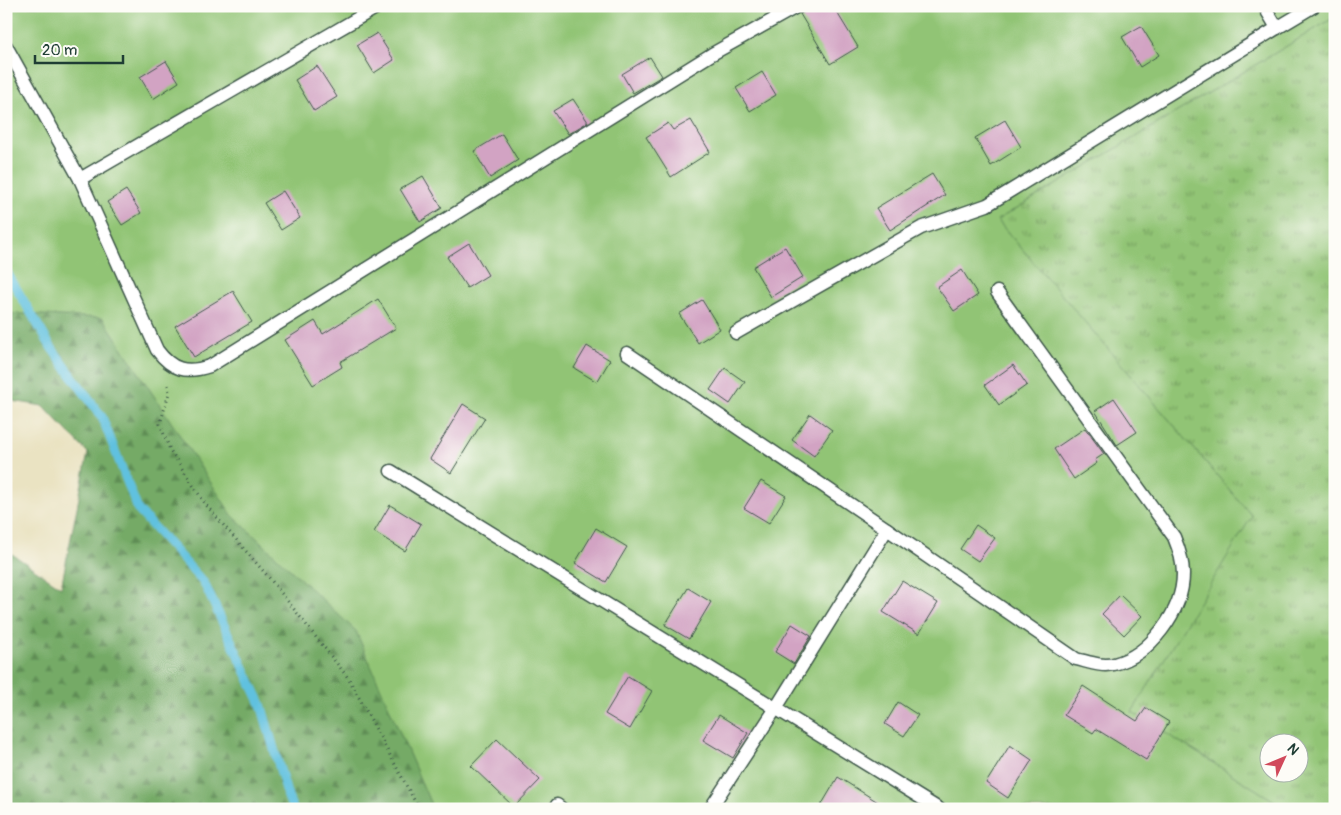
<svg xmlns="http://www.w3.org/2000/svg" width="1341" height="815" viewBox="0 0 1341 815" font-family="Pangolin,sans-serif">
  <defs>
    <pattern id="grass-tufts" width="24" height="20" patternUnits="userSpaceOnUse" patternTransform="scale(1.25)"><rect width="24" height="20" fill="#91c474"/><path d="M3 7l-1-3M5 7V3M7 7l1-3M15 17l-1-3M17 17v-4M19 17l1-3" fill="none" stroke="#76a060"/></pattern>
    <pattern id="forest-firs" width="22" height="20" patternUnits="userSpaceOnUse" patternTransform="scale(1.25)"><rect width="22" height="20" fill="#74aa66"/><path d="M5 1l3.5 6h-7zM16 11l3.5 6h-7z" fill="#5f8c55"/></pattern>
  </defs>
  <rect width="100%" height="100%" fill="#fdfcf7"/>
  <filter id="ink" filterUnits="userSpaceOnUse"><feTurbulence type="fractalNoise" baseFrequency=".02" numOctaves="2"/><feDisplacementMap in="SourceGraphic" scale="10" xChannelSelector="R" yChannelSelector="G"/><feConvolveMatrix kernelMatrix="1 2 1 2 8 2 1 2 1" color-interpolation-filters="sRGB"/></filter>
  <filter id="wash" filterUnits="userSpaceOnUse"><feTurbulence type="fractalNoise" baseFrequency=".0096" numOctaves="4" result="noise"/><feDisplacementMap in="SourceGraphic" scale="20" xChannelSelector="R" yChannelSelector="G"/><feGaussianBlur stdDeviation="1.12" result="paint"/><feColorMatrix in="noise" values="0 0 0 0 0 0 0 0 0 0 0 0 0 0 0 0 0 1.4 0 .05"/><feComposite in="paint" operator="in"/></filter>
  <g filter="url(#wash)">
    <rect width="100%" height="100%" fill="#eae3c2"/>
    <path fill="url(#grass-tufts)" stroke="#588054" fill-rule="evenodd" d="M 1335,17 L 1335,809 L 1287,809 L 1132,712 L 1251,515 L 997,220 ZM 1268,742 L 1298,742 L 1298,772 L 1268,772 Z"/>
    <path fill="url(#forest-firs)" stroke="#4a744d" d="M 6,313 L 103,318 L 232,515 L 356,631 L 433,809 L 6,809 L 6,550 L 61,587 L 88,453 L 43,406 L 6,400 Z"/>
    <path fill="#91c474" stroke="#588054" d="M 6,6 L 1335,6 L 1335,17 L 997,220 L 1252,516 L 1132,712 L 1287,809 L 433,809 L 356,631 L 232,515 L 103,318 L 6,313 Z"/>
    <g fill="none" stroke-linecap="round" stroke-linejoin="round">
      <path stroke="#61c1df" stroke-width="9" d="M 6,271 L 51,347 L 102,417 L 138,510 L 204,583 L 261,704 L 288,797 L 293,809"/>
    </g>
    <g id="blocks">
      <g fill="#d2a3c3">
        <path d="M 806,6 L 833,6 L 858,47 L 830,64 L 800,14 L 805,11 Z"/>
        <path d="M 1141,26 L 1159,55 L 1140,67 L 1122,37 Z"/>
        <path d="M 377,33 L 394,60 L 374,73 L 357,45 Z"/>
        <path d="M 650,57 L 662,76 L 633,93 L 622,74 Z"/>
        <path d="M 166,61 L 179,82 L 153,99 L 140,77 Z"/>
        <path d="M 317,66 L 337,97 L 314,111 L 295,80 Z"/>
        <path d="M 762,72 L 776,95 L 750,111 L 736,88 Z"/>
        <path d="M 573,99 L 588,122 L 568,134 L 553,111 Z"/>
        <path d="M 691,120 L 710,152 L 671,177 L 646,137 L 668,123 L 673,130 Z"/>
        <path d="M 1005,120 L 1021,147 L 991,166 L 975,138 Z"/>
        <path d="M 502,134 L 518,160 L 490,178 L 474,151 Z"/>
        <path d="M 932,174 L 945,195 L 890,230 L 876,208 Z"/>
        <path d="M 423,176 L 442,208 L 420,222 L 400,189 Z"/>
        <path d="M 126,190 L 141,213 L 122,225 L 107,202 Z"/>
        <path d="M 283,191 L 300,218 L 281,230 L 264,203 Z"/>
        <path d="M 469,243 L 488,275 L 467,288 L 447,257 Z"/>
        <path d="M 785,247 L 803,277 L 771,297 L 753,267 Z"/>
        <path d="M 962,270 L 978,295 L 954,311 L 937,287 Z"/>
        <path d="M 233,291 L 252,322 L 194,357 L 175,326 Z"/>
        <path d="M 378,299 L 396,328 L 340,362 L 342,367 L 313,385 L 285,340 L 315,321 L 323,334 Z"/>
        <path d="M 702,300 L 720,329 L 698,343 L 679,314 Z"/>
        <path d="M 587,346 L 610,360 L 597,382 L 574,368 Z"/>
        <path d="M 1013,365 L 1027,385 L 999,405 L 985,385 Z"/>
        <path d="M 725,368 L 745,382 L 730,404 L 710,390 Z"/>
        <path d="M 1114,398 L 1137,432 L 1117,445 L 1095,411 Z"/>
        <path d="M 463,404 L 485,418 L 451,473 L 430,459 Z"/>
        <path d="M 810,414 L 832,430 L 814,456 L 792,440 Z"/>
        <path d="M 1085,428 L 1104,454 L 1095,460 L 1097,463 L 1074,479 L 1054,449 Z"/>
        <path d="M 761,481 L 786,496 L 769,523 L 744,508 Z"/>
        <path d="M 390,505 L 421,524 L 405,551 L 374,532 Z"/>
        <path d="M 976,525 L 995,538 L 978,561 L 960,549 Z"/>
        <path d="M 596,528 L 627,547 L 606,582 L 575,563 Z"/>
        <path d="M 902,581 L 938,603 L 919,634 L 883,612 Z"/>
        <path d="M 688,588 L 711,602 L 689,639 L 665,625 Z"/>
        <path d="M 1120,595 L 1142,616 L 1124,635 L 1102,614 Z"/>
        <path d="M 792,624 L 811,636 L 794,664 L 775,652 Z"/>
        <path d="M 628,676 L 652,691 L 630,729 L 605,714 Z"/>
        <path d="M 1083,686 L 1137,721 L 1146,708 L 1169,722 L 1146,760 L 1096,729 L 1093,733 L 1064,715 Z"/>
        <path d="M 898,702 L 918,715 L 904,736 L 885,724 Z"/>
        <path d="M 719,715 L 748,733 L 733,758 L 703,740 Z"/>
        <path d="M 497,739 L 540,780 L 514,807 L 471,766 Z"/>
        <path d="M 1010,745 L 1032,760 L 1008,798 L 986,783 Z"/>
        <path d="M 838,777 L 889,809 L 819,809 Z"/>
      </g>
    </g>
  </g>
  <g filter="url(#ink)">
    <use href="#blocks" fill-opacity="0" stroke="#3d5649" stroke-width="1"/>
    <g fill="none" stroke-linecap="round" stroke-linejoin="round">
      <defs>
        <g id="lane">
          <path d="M 379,6 L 80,179 L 157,350 C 172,370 186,374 210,366 L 712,54 L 798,6"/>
          <path d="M 1264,6 L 1277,28 L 1314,6"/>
          <path d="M 6,46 L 80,179"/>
          <path d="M 736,333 L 921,228 L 987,205 L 1277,28"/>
          <path d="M 627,353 L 887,529 L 776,708 L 710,809"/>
          <path d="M 391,471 L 939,809"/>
          <path d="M 887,529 L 1076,659 C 1089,662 1101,667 1114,664 C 1150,655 1183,611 1183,574 C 1183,561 1179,549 1174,537 L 997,292"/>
          <path d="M 557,805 L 562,809"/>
        </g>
      </defs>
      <use href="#lane" stroke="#3d5649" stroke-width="15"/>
      <path stroke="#3d5649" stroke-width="3" stroke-dasharray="1 4" stroke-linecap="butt" d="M 168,385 L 169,393 L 160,424 L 170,450 L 206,505 L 271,580 L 349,679 L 419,809"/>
      <use href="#lane" stroke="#fff" stroke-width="12"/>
    </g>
  </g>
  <rect width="1341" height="815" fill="none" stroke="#fdfcf7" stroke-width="25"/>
  <g transform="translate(1284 758) rotate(46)"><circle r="24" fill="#fdfcf7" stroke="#a4b0a9"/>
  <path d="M0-4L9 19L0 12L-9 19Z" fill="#d1495b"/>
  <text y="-8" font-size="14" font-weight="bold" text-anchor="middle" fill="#1f3d34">N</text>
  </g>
  <path d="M35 55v8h88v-8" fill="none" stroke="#1f3d34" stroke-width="2.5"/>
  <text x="42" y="55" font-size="15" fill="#1f3d34" stroke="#fdfcf7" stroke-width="4" paint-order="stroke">20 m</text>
</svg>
